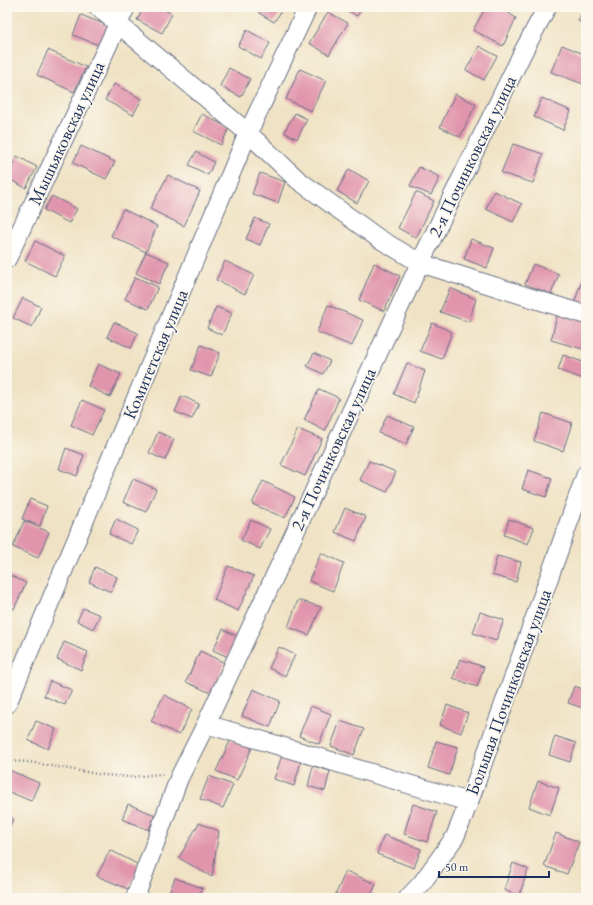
<svg xmlns="http://www.w3.org/2000/svg" width="593" height="905" viewBox="0 0 593 905" font-family="'EB Garamond',serif">
  <rect width="100%" height="100%" fill="#fbf7ec"/>
  <filter id="ink" filterUnits="userSpaceOnUse"><feTurbulence type="fractalNoise" baseFrequency=".025" numOctaves="2"/><feDisplacementMap in="SourceGraphic" scale="8" xChannelSelector="R" yChannelSelector="G"/><feConvolveMatrix kernelMatrix="1 2 1 2 8 2 1 2 1" color-interpolation-filters="sRGB"/></filter>
  <filter id="wash" filterUnits="userSpaceOnUse"><feTurbulence type="fractalNoise" baseFrequency=".012" numOctaves="4" result="noise"/><feDisplacementMap in="SourceGraphic" scale="16" xChannelSelector="R" yChannelSelector="G"/><feGaussianBlur stdDeviation="0.9" result="paint"/><feColorMatrix in="noise" values="0 0 0 0 0 0 0 0 0 0 0 0 0 0 0 0 0 1.4 0 .05"/><feComposite in="paint" operator="in"/></filter>
  <g filter="url(#wash)">
    <rect width="100%" height="100%" fill="#f0e3c5"/>
    <g id="blocks">
      <g fill="#e195ad">
        <path d="M 144,7 L 159,7 L 172,14 L 162,33 L 137,20 Z"/>
        <path d="M 262,7 L 284,7 L 274,22 L 259,13 Z"/>
        <path d="M 342,7 L 363,7 L 357,16 Z"/>
        <path d="M 486,7 L 500,7 L 516,18 L 503,46 L 473,30 Z"/>
        <path d="M 584,7 L 586,7 L 586,25 L 578,21 Z"/>
        <path d="M 328,12 L 348,23 L 329,55 L 309,43 Z"/>
        <path d="M 81,15 L 109,26 L 101,46 L 73,35 Z"/>
        <path d="M 247,30 L 270,43 L 261,59 L 238,46 Z"/>
        <path d="M 562,45 L 586,55 L 586,85 L 551,72 Z"/>
        <path d="M 479,46 L 497,56 L 484,80 L 466,70 Z"/>
        <path d="M 48,50 L 86,67 L 74,92 L 37,75 Z"/>
        <path d="M 229,68 L 250,79 L 241,97 L 220,86 Z"/>
        <path d="M 300,69 L 326,81 L 311,111 L 286,99 Z"/>
        <path d="M 114,84 L 142,99 L 133,115 L 105,100 Z"/>
        <path d="M 455,94 L 476,104 L 460,137 L 440,127 Z"/>
        <path d="M 542,98 L 571,111 L 563,130 L 534,117 Z"/>
        <path d="M 295,113 L 307,119 L 297,139 L 284,132 Z"/>
        <path d="M 202,114 L 229,128 L 221,145 L 193,131 Z"/>
        <path d="M 513,144 L 543,154 L 533,183 L 501,173 Z"/>
        <path d="M 81,146 L 115,162 L 106,179 L 73,163 Z"/>
        <path d="M 196,152 L 214,162 L 208,175 L 189,165 Z"/>
        <path d="M 17,156 L 37,167 L 26,188 L 7,178 L 7,175 Z"/>
        <path d="M 419,167 L 440,177 L 431,195 L 410,186 Z"/>
        <path d="M 349,169 L 369,181 L 357,203 L 337,191 Z"/>
        <path d="M 260,173 L 285,182 L 278,203 L 252,194 Z"/>
        <path d="M 168,175 L 200,191 L 184,226 L 150,209 Z"/>
        <path d="M 494,191 L 522,204 L 513,222 L 486,209 Z"/>
        <path d="M 416,192 L 434,201 L 416,238 L 398,228 Z"/>
        <path d="M 52,196 L 77,209 L 69,223 L 44,210 Z"/>
        <path d="M 123,209 L 157,226 L 146,252 L 111,236 Z"/>
        <path d="M 255,218 L 269,224 L 260,245 L 246,239 Z"/>
        <path d="M 471,239 L 494,248 L 487,268 L 464,259 Z"/>
        <path d="M 35,241 L 65,256 L 55,276 L 25,261 Z"/>
        <path d="M 146,252 L 169,262 L 159,284 L 136,273 Z"/>
        <path d="M 225,261 L 254,275 L 245,294 L 216,280 Z"/>
        <path d="M 374,263 L 400,276 L 384,311 L 359,300 Z"/>
        <path d="M 533,264 L 559,274 L 551,294 L 525,284 Z"/>
        <path d="M 586,268 L 586,308 L 574,304 Z"/>
        <path d="M 135,277 L 158,287 L 148,309 L 125,299 Z"/>
        <path d="M 450,288 L 476,299 L 469,322 L 440,312 Z"/>
        <path d="M 23,298 L 41,307 L 32,327 L 13,318 Z"/>
        <path d="M 328,305 L 363,320 L 352,346 L 317,332 Z"/>
        <path d="M 216,307 L 232,313 L 222,335 L 207,328 Z"/>
        <path d="M 558,312 L 586,320 L 586,350 L 551,340 Z"/>
        <path d="M 114,322 L 138,333 L 131,348 L 107,337 Z"/>
        <path d="M 432,323 L 452,332 L 442,359 L 420,351 Z"/>
        <path d="M 201,345 L 220,353 L 211,377 L 191,370 Z"/>
        <path d="M 314,353 L 330,361 L 323,374 L 307,366 Z"/>
        <path d="M 563,355 L 586,363 L 586,373 L 584,379 L 558,370 Z"/>
        <path d="M 407,363 L 425,371 L 414,403 L 394,394 Z"/>
        <path d="M 98,364 L 121,374 L 110,397 L 88,386 Z"/>
        <path d="M 319,389 L 339,398 L 325,431 L 304,420 Z"/>
        <path d="M 182,396 L 199,404 L 192,419 L 175,412 Z"/>
        <path d="M 82,400 L 104,410 L 92,435 L 71,425 Z"/>
        <path d="M 543,413 L 572,423 L 563,451 L 534,441 Z"/>
        <path d="M 387,415 L 414,427 L 406,444 L 379,433 Z"/>
        <path d="M 298,429 L 322,439 L 305,476 L 281,465 Z"/>
        <path d="M 158,432 L 174,439 L 165,460 L 149,453 Z"/>
        <path d="M 66,448 L 84,455 L 77,476 L 59,469 Z"/>
        <path d="M 369,461 L 396,472 L 387,492 L 360,480 Z"/>
        <path d="M 528,470 L 552,478 L 546,497 L 522,489 Z"/>
        <path d="M 133,479 L 156,489 L 146,512 L 123,502 Z"/>
        <path d="M 263,481 L 295,497 L 285,518 L 252,504 Z"/>
        <path d="M 30,499 L 47,506 L 40,526 L 22,519 Z"/>
        <path d="M 345,508 L 366,517 L 356,541 L 335,532 Z"/>
        <path d="M 116,519 L 138,530 L 131,544 L 109,534 Z"/>
        <path d="M 509,519 L 534,528 L 528,544 L 504,535 Z"/>
        <path d="M 251,520 L 270,529 L 260,549 L 241,540 Z"/>
        <path d="M 24,521 L 49,532 L 38,558 L 13,547 Z"/>
        <path d="M 321,553 L 344,563 L 333,591 L 309,581 Z"/>
        <path d="M 497,556 L 521,562 L 516,582 L 492,575 Z"/>
        <path d="M 228,566 L 254,576 L 238,611 L 214,600 Z"/>
        <path d="M 95,567 L 117,577 L 111,592 L 89,582 Z"/>
        <path d="M 7,574 L 26,583 L 14,609 L 7,606 Z"/>
        <path d="M 298,600 L 321,607 L 309,635 L 288,627 Z"/>
        <path d="M 83,608 L 100,615 L 93,629 L 77,621 Z"/>
        <path d="M 480,612 L 504,620 L 496,641 L 473,633 Z"/>
        <path d="M 223,629 L 238,637 L 228,657 L 213,650 Z"/>
        <path d="M 64,642 L 88,652 L 81,670 L 57,659 Z"/>
        <path d="M 279,647 L 295,655 L 285,676 L 269,668 Z"/>
        <path d="M 200,651 L 225,663 L 211,693 L 186,682 Z"/>
        <path d="M 460,659 L 484,667 L 477,687 L 453,678 Z"/>
        <path d="M 50,681 L 72,690 L 65,705 L 44,696 Z"/>
        <path d="M 574,686 L 586,690 L 586,709 L 568,703 Z"/>
        <path d="M 253,689 L 280,701 L 270,727 L 242,716 Z"/>
        <path d="M 164,695 L 192,709 L 179,735 L 151,721 Z"/>
        <path d="M 447,705 L 468,713 L 461,733 L 440,725 Z"/>
        <path d="M 311,706 L 331,714 L 319,744 L 299,736 Z"/>
        <path d="M 36,721 L 56,729 L 48,749 L 28,740 Z"/>
        <path d="M 340,721 L 364,729 L 354,755 L 331,746 Z"/>
        <path d="M 555,736 L 576,743 L 570,762 L 549,755 Z"/>
        <path d="M 231,739 L 252,748 L 237,780 L 216,771 Z"/>
        <path d="M 436,741 L 458,747 L 449,775 L 428,768 Z"/>
        <path d="M 282,755 L 301,761 L 294,786 L 274,779 Z"/>
        <path d="M 313,766 L 330,771 L 325,791 L 308,786 Z"/>
        <path d="M 9,770 L 39,783 L 31,801 L 7,791 L 7,775 Z"/>
        <path d="M 209,776 L 233,785 L 223,808 L 200,799 Z"/>
        <path d="M 538,781 L 559,788 L 550,815 L 529,807 Z"/>
        <path d="M 128,804 L 155,815 L 149,830 L 122,819 Z"/>
        <path d="M 413,804 L 437,812 L 427,842 L 404,834 Z"/>
        <path d="M 7,816 L 13,819 L 7,834 Z"/>
        <path d="M 199,823 L 219,831 L 212,877 L 179,858 Z"/>
        <path d="M 556,833 L 579,842 L 567,874 L 544,866 Z"/>
        <path d="M 384,835 L 421,849 L 414,868 L 377,854 Z"/>
        <path d="M 110,850 L 141,866 L 128,889 L 97,876 Z"/>
        <path d="M 513,863 L 528,869 L 519,896 L 504,890 Z"/>
        <path d="M 346,871 L 376,884 L 370,898 L 334,898 Z"/>
        <path d="M 175,878 L 202,888 L 198,898 L 167,898 Z"/>
      </g>
    </g>
  </g>
  <g filter="url(#ink)">
    <use href="#blocks" fill-opacity="0" stroke="#666e82" stroke-width="1"/>
    <g fill="none" stroke-linecap="round" stroke-linejoin="round">
      <defs>
        <g id="minor">
          <path d="M 98,7 L 248,133 L 298,180 L 378,238 L 420,263 L 586,315"/>
          <path d="M 7,259 L 126,7"/>
          <path d="M 7,704 L 248,133 L 308,7"/>
          <path d="M 206,724 L 469,802"/>
          <path d="M 135,898 L 179,778 L 206,724 L 420,263 L 524,50 L 547,7"/>
          <path d="M 408,898 L 422,883 L 455,837 L 469,802 L 586,474"/>
        </g>
      </defs>
      <use href="#minor" stroke="#666e82" stroke-width="20"/>
      <path stroke="#666e82" stroke-width="2.5" stroke-dasharray="1 3" stroke-linecap="butt" d="M 7,761 L 29,762 L 103,775 L 131,777 L 159,774 L 165,775"/>
      <use href="#minor" stroke="#fff" stroke-width="18"/>
    </g>
  </g>
  <g text-anchor="middle" dominant-baseline="central" stroke-width="3.5" stroke-linejoin="round" paint-order="stroke">
    <g font-size="18" fill="#1b2f5e" stroke="#fbf7ec">
      <text transform="translate(66 133) rotate(-65)">Мышьяковская улица</text>
      <text transform="translate(472 156) rotate(-64)">2-я Починковская улица</text>
      <text transform="translate(155 354) rotate(-67)">Комитетская улица</text>
      <text transform="translate(333 449) rotate(-65)">2-я Починковская улица</text>
      <text transform="translate(508 692) rotate(-70)">Большая Починковская улица</text>
    </g>
  </g>
  <rect width="593" height="905" fill="none" stroke="#fbf7ec" stroke-width="24"/>
  <path d="M439 871v6h110v-6" fill="none" stroke="#1b2f5e" stroke-width="2"/>
  <text x="445" y="871" font-size="12" fill="#1b2f5e" stroke="#fbf7ec" stroke-width="3" paint-order="stroke">50 m</text>
</svg>
